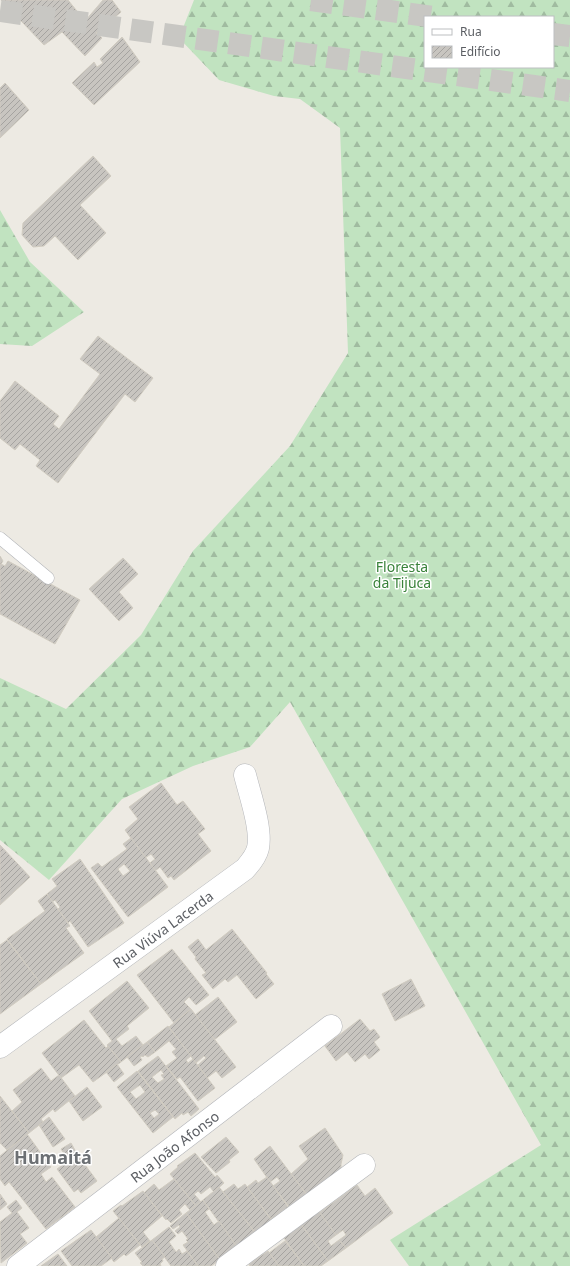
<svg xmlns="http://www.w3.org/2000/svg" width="570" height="1266" viewBox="0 0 570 1266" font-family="'Noto Sans',sans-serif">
  <defs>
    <pattern id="forest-firs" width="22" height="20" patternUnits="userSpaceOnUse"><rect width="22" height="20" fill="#c1e3c0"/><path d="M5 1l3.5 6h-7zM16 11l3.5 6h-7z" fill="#a0bba0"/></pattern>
    <pattern id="building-hatch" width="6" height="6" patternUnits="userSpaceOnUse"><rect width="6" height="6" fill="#c8c5c0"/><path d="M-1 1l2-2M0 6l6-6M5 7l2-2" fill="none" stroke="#a5a3a0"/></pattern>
  </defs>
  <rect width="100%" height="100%" fill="#edeae3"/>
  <g fill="url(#forest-firs)" fill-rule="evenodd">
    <path d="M 194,0 L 570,0 L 570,1266 L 409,1266 L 390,1240 L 541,1145 L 290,702 L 250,747 L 193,766 L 122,799 L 49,880 L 0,840 L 0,678 L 66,709 L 141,635 L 193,551 L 290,446 L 348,353 L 340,128 L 300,99 L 274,96 L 219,80 L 179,38 ZM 425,17 L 553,17 L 553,67 L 425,67 Z"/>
    <path d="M 0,210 L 30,262 L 84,312 L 32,346 L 0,344 Z"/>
  </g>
  <g fill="url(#building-hatch)" stroke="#d1ccc1" fill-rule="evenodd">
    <path d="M 1,0 L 68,0 L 85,21 L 103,0 L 112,0 L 121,12 L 96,33 L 102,38 L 85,56 L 62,32 L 44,45 Z"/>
    <path d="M 122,37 L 140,62 L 94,105 L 72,83 L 94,62 L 97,67 L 103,63 L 100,59 Z"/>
    <path d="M 5,83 L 29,110 L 0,138 L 0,88 Z"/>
    <path d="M 93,156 L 111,176 L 80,205 L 106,233 L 78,260 L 55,236 L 44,246 L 33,247 L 22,235 L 23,223 Z"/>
    <path d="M 98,336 L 153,378 L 135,402 L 125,394 L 58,483 L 36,466 L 40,460 L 20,444 L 15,450 L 0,438 L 0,401 L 15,381 L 59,416 L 53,424 L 59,429 L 100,374 L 80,359 Z"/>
    <path d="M 0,556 L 3,561 L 1,564 L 5,566 L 8,561 L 80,600 L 55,644 L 0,614 Z"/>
    <path d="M 123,558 L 138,574 L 119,592 L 133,608 L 119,621 L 89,589 Z"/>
    <path d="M 161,783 L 177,805 L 183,801 L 205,829 L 198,834 L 211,851 L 174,880 L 171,876 L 168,878 L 160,867 L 155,871 L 150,863 L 155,859 L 151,854 L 145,858 L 125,830 L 138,819 L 129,807 Z"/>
    <path d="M 131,838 L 168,887 L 128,917 L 91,868 L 98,863 L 102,867 L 127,849 L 123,844 ZM 124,864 L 130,871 L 123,876 L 118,869 Z"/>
    <path d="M 0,845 L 30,877 L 0,905 Z"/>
    <path d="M 80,859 L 124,923 L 88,947 L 70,921 L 68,923 L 58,909 L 60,907 L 55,900 L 52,902 L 47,894 L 57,886 L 52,879 Z"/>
    <path d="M 47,894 L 70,926 L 66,928 L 84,953 L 41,984 L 7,939 L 45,911 L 38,901 Z"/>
    <path d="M 232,929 L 267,973 L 266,974 L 274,984 L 256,999 L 237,975 L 228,982 L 225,979 L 213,989 L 202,975 L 206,973 L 195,959 L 196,957 L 188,947 L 198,939 L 206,950 Z"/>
    <path d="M 7,940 L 41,984 L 0,1014 L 0,945 Z"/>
    <path d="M 172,949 L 209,995 L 196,1005 L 189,997 L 184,1002 L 191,1009 L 174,1023 L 137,975 Z"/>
    <path d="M 411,979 L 425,1006 L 395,1021 L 382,994 Z"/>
    <path d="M 127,981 L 149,1008 L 127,1026 L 129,1029 L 116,1039 L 122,1046 L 136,1036 L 143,1045 L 121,1062 L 107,1045 L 112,1041 L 89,1011 Z"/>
    <path d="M 218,997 L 237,1022 L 214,1040 L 195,1015 Z"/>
    <path d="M 191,1009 L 236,1067 L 222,1078 L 216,1071 L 207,1078 L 198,1065 L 206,1058 L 204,1056 L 196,1063 L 169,1027 Z"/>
    <path d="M 360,1019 L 370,1031 L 374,1029 L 380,1037 L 374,1042 L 380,1050 L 369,1059 L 365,1054 L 355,1062 L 347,1052 L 336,1061 L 325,1046 Z"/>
    <path d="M 84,1020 L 106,1048 L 108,1046 L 121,1062 L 93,1082 L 79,1065 L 61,1078 L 42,1053 Z"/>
    <path d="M 168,1026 L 191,1056 L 186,1060 L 188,1063 L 193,1059 L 215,1088 L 198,1101 L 180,1077 L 177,1079 L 166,1066 L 177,1058 L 172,1052 L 176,1049 L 169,1041 L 155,1052 L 147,1042 Z"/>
    <path d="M 147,1042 L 155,1052 L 148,1057 L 145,1055 L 143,1057 L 142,1056 L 140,1057 L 142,1060 L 134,1066 L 127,1057 Z"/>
    <path d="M 158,1056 L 199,1109 L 191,1116 L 188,1112 L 183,1115 L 182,1113 L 175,1119 L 138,1071 ZM 161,1070 L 164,1074 L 161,1075 L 164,1079 L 158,1083 L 152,1077 Z"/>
    <path d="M 117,1064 L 124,1074 L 114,1082 L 106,1072 Z"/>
    <path d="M 41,1068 L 51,1081 L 59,1075 L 75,1096 L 55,1112 L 53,1109 L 41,1119 L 43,1122 L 29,1133 L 12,1111 L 22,1102 L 13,1090 Z"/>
    <path d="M 137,1071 L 173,1117 L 153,1133 L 117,1087 ZM 140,1085 L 145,1092 L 136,1099 L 130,1092 ZM 155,1110 L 159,1114 L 154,1118 L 150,1113 Z"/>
    <path d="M 87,1087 L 102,1107 L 83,1121 L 69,1101 Z"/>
    <path d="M 0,1096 L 29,1133 L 7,1150 L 0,1143 Z"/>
    <path d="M 49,1117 L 65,1139 L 53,1147 L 39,1125 Z"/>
    <path d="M 325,1128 L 343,1155 L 341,1164 L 341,1170 L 307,1195 L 291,1174 L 308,1159 L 299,1146 Z"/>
    <path d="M 27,1134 L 51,1167 L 41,1174 L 46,1182 L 52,1177 L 75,1207 L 46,1229 L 9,1182 L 5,1186 L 0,1179 L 0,1156 Z"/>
    <path d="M 226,1137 L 239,1152 L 229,1160 L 230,1162 L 216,1173 L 201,1157 Z"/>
    <path d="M 71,1143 L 76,1152 L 67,1158 L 61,1149 Z"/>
    <path d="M 270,1146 L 307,1195 L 290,1208 L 273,1186 L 280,1181 L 277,1177 L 270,1182 L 254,1159 Z"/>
    <path d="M 195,1153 L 215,1177 L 217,1175 L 224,1183 L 214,1192 L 210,1187 L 201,1194 L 198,1191 L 197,1192 L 194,1194 L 201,1202 L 196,1206 L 170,1174 L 178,1167 L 177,1166 Z"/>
    <path d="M 77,1154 L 97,1181 L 81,1193 L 78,1189 L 74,1192 L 57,1169 Z"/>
    <path d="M 267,1177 L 288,1207 L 271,1219 L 247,1187 L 256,1180 L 258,1183 Z"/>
    <path d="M 174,1179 L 196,1206 L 190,1210 L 185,1204 L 179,1210 L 182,1214 L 171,1223 L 167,1219 L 166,1220 L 144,1193 L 154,1184 L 159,1190 Z"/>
    <path d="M 234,1184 L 238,1189 L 245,1184 L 272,1221 L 258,1236 L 223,1192 Z"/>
    <path d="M 357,1185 L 365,1196 L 375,1188 L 393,1213 L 346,1248 L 339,1240 L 346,1235 L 343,1230 L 336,1235 L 319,1213 Z"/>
    <path d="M 219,1187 L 223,1192 L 258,1236 L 237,1247 L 203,1200 Z"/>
    <path d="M 143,1191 L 162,1216 L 143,1232 L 150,1241 L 142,1247 L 113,1211 L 121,1205 L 122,1206 Z"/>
    <path d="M 0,1194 L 7,1204 L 0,1210 Z"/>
    <path d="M 16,1200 L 22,1208 L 17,1212 L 29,1228 L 20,1234 L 27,1243 L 1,1263 L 0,1222 L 12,1213 L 7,1207 Z"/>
    <path d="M 203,1200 L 209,1209 L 205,1212 L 214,1225 L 219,1221 L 237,1247 L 220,1260 L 186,1213 Z"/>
    <path d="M 318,1210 L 336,1235 L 328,1241 L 331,1246 L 339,1240 L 346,1248 L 328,1261 L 300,1223 Z"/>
    <path d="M 186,1213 L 220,1260 L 211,1266 L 198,1266 L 183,1245 L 188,1242 L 186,1240 L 188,1239 L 182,1231 L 178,1234 L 175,1231 L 180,1227 L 179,1225 L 173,1229 L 170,1226 Z"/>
    <path d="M 119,1218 L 140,1245 L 126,1256 L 124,1254 L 114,1262 L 96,1237 Z"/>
    <path d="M 300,1223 L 328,1261 L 321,1266 L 304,1266 L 284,1238 L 292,1232 L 291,1230 Z"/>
    <path d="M 169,1227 L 176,1236 L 169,1242 L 176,1252 L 179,1249 L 182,1254 L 187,1251 L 198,1266 L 171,1266 L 152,1240 Z"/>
    <path d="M 91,1230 L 112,1258 L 101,1266 L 72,1266 L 61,1251 Z"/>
    <path d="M 152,1240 L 165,1257 L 162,1259 L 163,1261 L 160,1264 L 161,1266 L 143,1266 L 140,1263 L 142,1262 L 135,1253 Z"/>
    <path d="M 285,1241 L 293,1251 L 304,1266 L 279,1266 L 269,1253 Z"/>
    <path d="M 268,1251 L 279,1266 L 250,1266 L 249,1264 Z"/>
    <path d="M 58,1254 L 67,1266 L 41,1266 Z"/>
  </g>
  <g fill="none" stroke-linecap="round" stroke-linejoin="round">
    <g stroke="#c8c7c3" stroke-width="22" stroke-dasharray="22 11" stroke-linecap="butt">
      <path d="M 311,0 L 434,17"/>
      <path d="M 0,11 L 570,91"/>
      <path d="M 553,34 L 570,36"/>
    </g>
    <defs>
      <path id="service" d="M 0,538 L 48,578"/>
      <g id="minor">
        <path id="s1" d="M 0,1047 L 245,869 C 250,863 256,857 258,848 C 262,829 250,795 245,775"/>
        <path id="s2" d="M 18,1266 L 331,1026"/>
        <path d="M 227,1266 L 364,1165"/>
      </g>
    </defs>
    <use href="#service" stroke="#b3b5b9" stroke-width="13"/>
    <use href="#minor" stroke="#b3b5b9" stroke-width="23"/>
    <use href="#service" stroke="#fff" stroke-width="12"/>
    <use href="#minor" stroke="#fff" stroke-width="22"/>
  </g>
  <g text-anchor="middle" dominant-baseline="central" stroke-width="3" stroke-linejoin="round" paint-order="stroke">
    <g font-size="14" fill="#3a833b" stroke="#fff">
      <text x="402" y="566">Floresta<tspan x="402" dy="16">da Tijuca</tspan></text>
    </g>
    <g font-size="14" fill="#5b5e63" stroke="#fff">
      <text stroke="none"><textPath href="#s1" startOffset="201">Rua Viúva Lacerda</textPath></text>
      <text stroke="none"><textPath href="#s2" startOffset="197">Rua João Afonso</textPath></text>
    </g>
    <g font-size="18" font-weight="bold" fill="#6c7074" stroke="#fff">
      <text x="53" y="1157">Humaitá</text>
    </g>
  </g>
  <rect x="424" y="16" width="130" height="52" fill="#ffffff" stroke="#bdbfc1"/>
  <rect x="432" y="29" width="20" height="6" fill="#ffffff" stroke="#bdbfc1"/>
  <text x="460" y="36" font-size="12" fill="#5b5e63">Rua</text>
  <rect x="432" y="46" width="20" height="12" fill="url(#building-hatch)" stroke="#bdbfc1"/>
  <text x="460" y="56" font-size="12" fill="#5b5e63">Edifício</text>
</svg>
